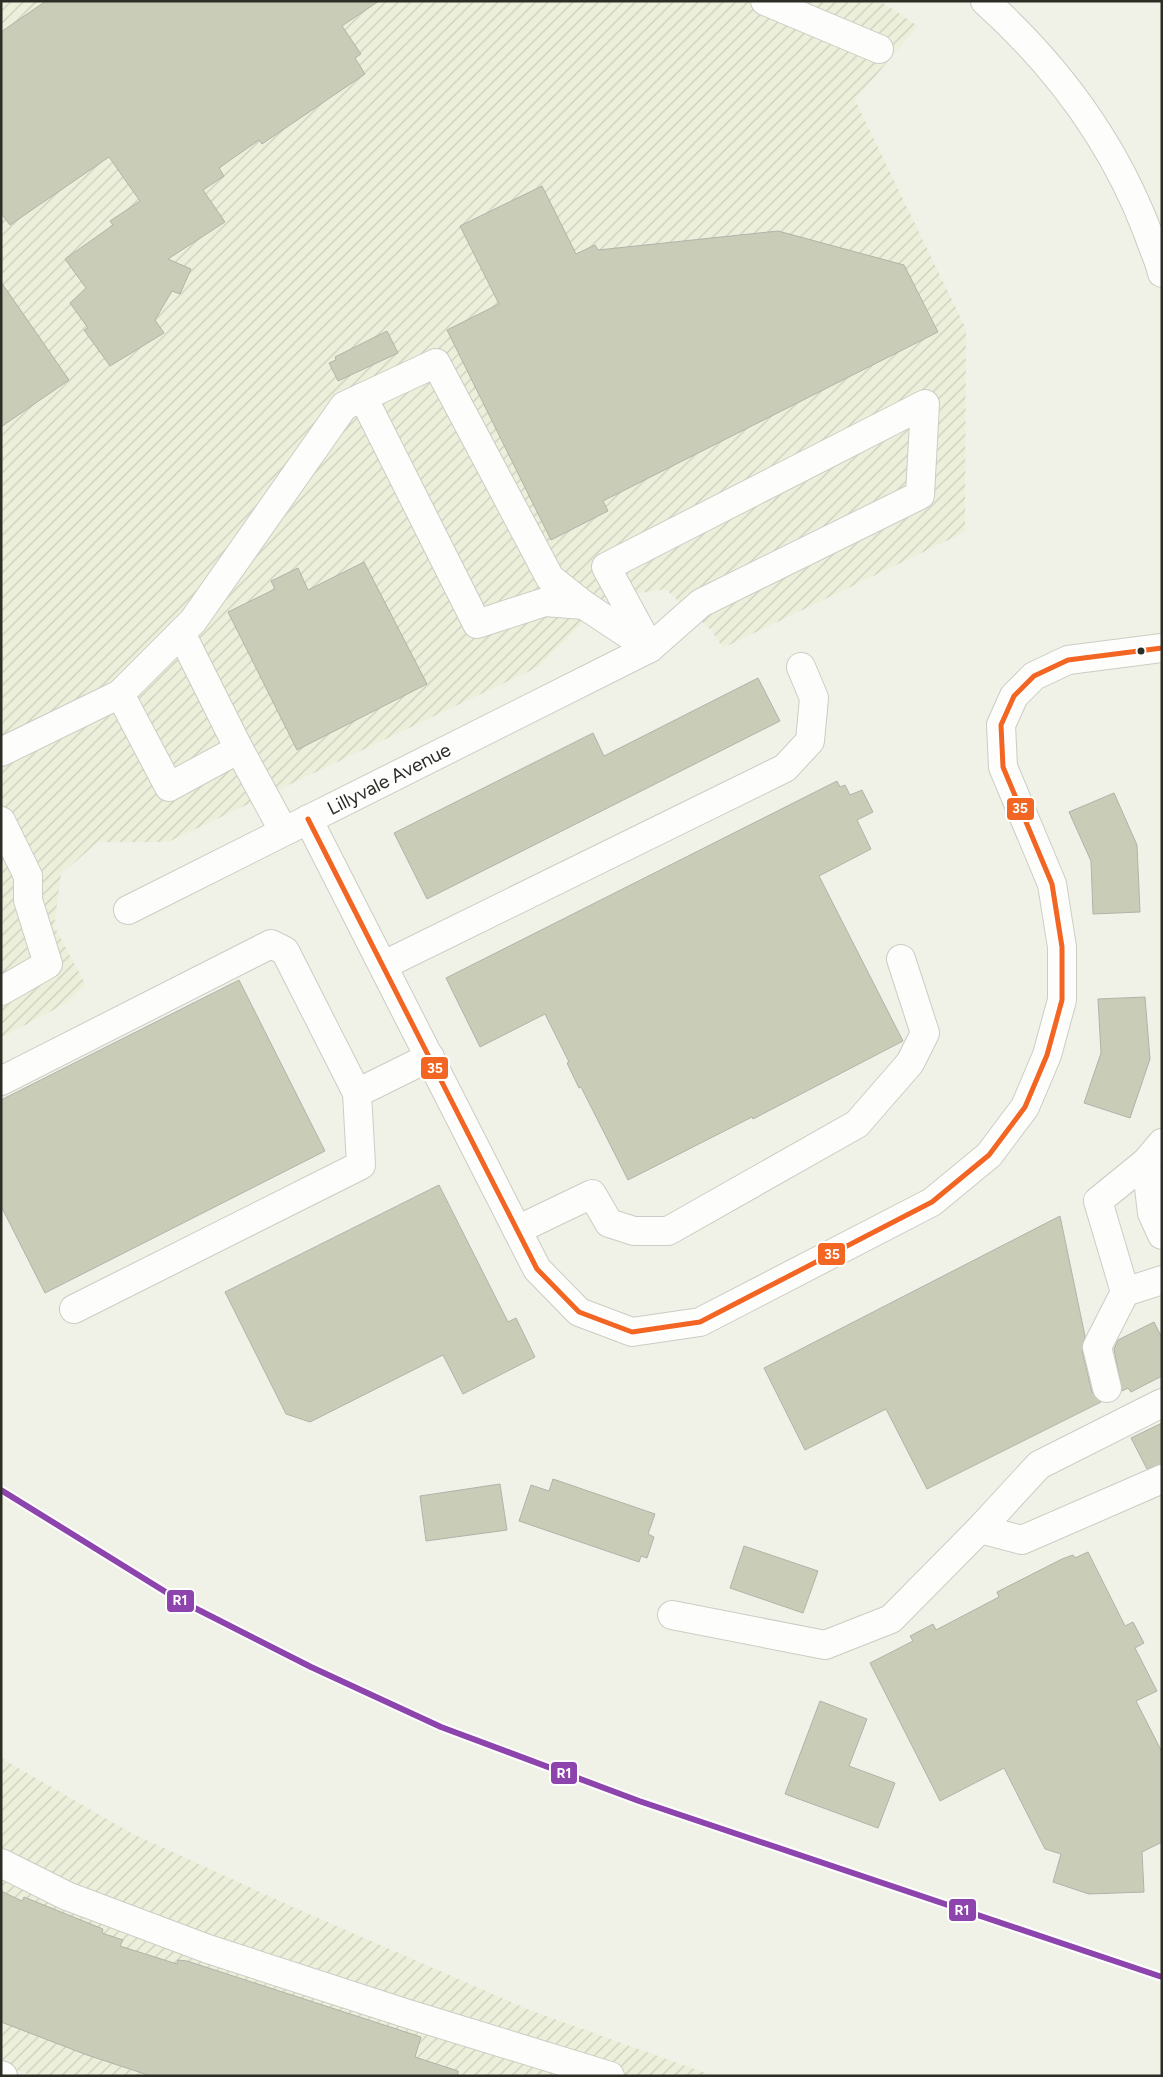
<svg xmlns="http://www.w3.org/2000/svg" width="1163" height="2077" viewBox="0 0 1163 2077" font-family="Figtree,sans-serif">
  <defs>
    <pattern id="industrial-furrows" width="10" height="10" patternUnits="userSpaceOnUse" patternTransform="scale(1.25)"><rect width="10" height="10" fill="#ecf0db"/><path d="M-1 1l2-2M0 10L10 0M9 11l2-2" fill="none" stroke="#cbcebc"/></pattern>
  </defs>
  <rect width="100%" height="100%" fill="#f0f2e7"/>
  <g fill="url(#industrial-furrows)">
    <path d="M 1,1 L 880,1 L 918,26 L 855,100 L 966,329 L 965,532 L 723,648 L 711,630 L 665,589 L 608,598 L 538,667 L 168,842 L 98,842 L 61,874 L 54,926 L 86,985 L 68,1002 L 1,1038 Z"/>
    <path d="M 1,1758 L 133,1834 L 293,1907 L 532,2011 L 714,2076 L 34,2076 L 1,2065 Z"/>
  </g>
  <g fill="#c9ccb6" stroke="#b1b3aa">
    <path d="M 46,1 L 379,1 L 342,26 L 361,54 L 355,58 L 365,74 L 262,144 L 259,140 L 219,168 L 224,176 L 203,190 L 225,222 L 168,259 L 191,269 L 180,294 L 172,291 L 155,320 L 164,333 L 110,366 L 84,330 L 88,328 L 70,303 L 86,288 L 65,259 L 113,225 L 110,221 L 140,201 L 109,157 L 10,225 L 1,213 L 1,32 Z"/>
    <path d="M 542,186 L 576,254 L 595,245 L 598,250 L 778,231 L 904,265 L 938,332 L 603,501 L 608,511 L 551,540 L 447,330 L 499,304 L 460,226 Z"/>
    <path d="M 1,282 L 69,380 L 1,427 Z"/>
    <path d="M 387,331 L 398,353 L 338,381 L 329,363 L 336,360 L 335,357 Z"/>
    <path d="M 364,562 L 427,684 L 297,750 L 228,612 L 275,589 L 271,581 L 298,568 L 308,590 Z"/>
    <path d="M 758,678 L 780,721 L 427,899 L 394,833 L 593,733 L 604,756 Z"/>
    <path d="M 837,781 L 840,787 L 845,785 L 850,795 L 862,790 L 873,812 L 857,820 L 871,849 L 819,876 L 903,1041 L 753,1119 L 752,1117 L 628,1180 L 581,1087 L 579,1088 L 567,1063 L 569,1062 L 545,1014 L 480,1047 L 446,978 Z"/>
    <path d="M 1114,793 L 1137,845 L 1140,912 L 1093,914 L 1091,861 L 1069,812 Z"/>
    <path d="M 239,980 L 325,1151 L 45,1293 L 1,1206 L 1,1100 Z"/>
    <path d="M 1145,997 L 1150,1059 L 1130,1118 L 1084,1103 L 1101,1053 L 1098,999 Z"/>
    <path d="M 439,1185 L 508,1322 L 516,1318 L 535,1357 L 463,1394 L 443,1355 L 310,1422 L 286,1414 L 225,1292 Z"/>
    <path d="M 1060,1216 L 1085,1336 L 1082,1351 L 1092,1392 L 1101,1402 L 927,1489 L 886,1409 L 805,1450 L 764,1368 Z"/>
    <path d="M 1154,1322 L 1162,1338 L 1162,1376 L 1131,1392 L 1128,1388 L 1122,1391 L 1114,1349 L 1118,1340 Z"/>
    <path d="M 1162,1423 L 1162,1464 L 1147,1469 L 1131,1438 Z"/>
    <path d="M 553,1479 L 655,1514 L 648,1534 L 654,1537 L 647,1558 L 641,1556 L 639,1562 L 519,1521 L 531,1485 L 549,1491 Z"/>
    <path d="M 500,1484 L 507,1530 L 426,1541 L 420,1496 Z"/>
    <path d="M 744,1546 L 818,1571 L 803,1613 L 730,1588 Z"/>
    <path d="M 1088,1552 L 1125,1626 L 1133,1622 L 1144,1643 L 1135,1648 L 1157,1691 L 1136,1701 L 1162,1752 L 1162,1842 L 1142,1852 L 1144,1892 L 1089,1894 L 1053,1882 L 1061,1854 L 1045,1849 L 1004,1768 L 940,1801 L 870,1663 L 913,1641 L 910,1636 L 933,1624 L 936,1630 L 999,1597 L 997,1592 L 1062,1559 L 1073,1555 L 1075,1558 Z"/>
    <path d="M 820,1701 L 867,1719 L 849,1766 L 895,1783 L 878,1828 L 785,1794 Z"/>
    <path d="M 1,1891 L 22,1901 L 24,1897 L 103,1929 L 102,1933 L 123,1940 L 120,1946 L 177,1964 L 178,1960 L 187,1961 L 421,2037 L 415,2057 L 458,2071 L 458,2076 L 151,2076 L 87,2055 L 1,2022 Z"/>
  </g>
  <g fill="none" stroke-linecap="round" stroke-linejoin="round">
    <defs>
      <g id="minor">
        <path d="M 765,1 L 879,49"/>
        <path d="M 363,397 L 477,624 L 545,602 L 584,605"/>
        <path d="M 925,404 L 920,495 L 701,603 L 650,648 L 606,567 Z"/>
        <path d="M 181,633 L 239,749"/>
        <path d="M 120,694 L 193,621 L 344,406 L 436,363 L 550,578 L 584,605 L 646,646"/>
        <path d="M 1,752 L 120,694 L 169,787 L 239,749 L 283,830"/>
        <path d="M 308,819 L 537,1269 L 579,1312 L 632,1332 L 700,1322 L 932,1202 L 989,1155 L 1025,1107 L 1047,1055 L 1062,1000 L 1062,947 L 1052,884 L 1003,767 L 1001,725 L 1014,696 L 1034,676 L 1068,660 L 1162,648"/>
        <path d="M 1,821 L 28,876 L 28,900 L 48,964 L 1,991"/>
        <path d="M 128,910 L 650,648"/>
        <path d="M 384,965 L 785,768 L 810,741 L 814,698 L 801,667"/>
        <path d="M 1,1081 L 271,944 L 285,951 L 357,1093"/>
        <path d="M 1162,1143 L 1146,1162 L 1152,1213 L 1162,1235"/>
        <path d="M 517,1230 L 592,1194 L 609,1223 L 634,1231 L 668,1231 L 857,1124 L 910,1063 L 925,1033 L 901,959"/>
        <path d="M 1125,1292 L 1162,1280"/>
        <path d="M 74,1309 L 361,1165 L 357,1093 L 430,1057"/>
        <path d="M 1107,1388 L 1097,1347 L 1125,1292 L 1098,1201 L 1146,1162"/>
        <path d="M 980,1529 L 1039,1465 L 1162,1403"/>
        <path d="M 672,1615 L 825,1645 L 891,1619 L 980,1529 L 1022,1540 L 1162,1479"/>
        <path d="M 1,1863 L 67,1896 L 208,1949 L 405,2013 L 610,2076"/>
      </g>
      <g id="major">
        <path d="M 985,1 C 1056,65 1114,143 1148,233 C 1152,246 1159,259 1162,273"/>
        <path d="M 1,2075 L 3,2076"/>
      </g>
    </defs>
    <use href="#minor" stroke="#cbcdc4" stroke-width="30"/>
    <use href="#major" stroke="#cbcdc4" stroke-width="30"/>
    <use href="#minor" stroke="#fdfdfb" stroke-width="28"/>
    <use href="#major" stroke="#fdfdfb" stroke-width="28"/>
    <defs>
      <path id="bus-1" d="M 308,819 L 537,1269 L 579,1312 L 632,1332 L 700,1322 L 932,1202 L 989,1155 L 1025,1107 L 1047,1055 L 1062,1000 L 1062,947 L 1052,884 L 1003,767 L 1001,725 L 1014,696 L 1034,676 L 1068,660 L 1162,648"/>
    </defs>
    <use href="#bus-1" stroke="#fff" stroke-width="9"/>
    <use href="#bus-1" stroke="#f26522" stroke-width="5"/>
    <defs>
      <path id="rail-1" d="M 1,1490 L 177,1599 L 311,1667 L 441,1727 L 639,1801 L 1162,1977"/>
    </defs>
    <use href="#rail-1" stroke="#fff" stroke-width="10"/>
    <use href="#rail-1" stroke="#8e44ad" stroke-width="6"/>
  </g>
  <circle fill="#2c2e26" stroke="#fff" stroke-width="2" cx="1141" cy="651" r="4.5"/>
  <g text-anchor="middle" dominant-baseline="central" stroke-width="4" stroke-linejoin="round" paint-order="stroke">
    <g font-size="19" fill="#2c2e26" stroke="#fff">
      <text transform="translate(389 779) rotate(-27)">Lillyvale Avenue</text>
    </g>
  </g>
  <g stroke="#fff" stroke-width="2">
    <rect x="1006" y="797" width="29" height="24" rx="5" fill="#f26522"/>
    <rect x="420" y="1056" width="29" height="24" rx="5" fill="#f26522"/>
    <rect x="817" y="1242" width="29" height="24" rx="5" fill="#f26522"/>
    <rect x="166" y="1589" width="29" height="24" rx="5" fill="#8e44ad"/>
    <rect x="550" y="1761" width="28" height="24" rx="5" fill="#8e44ad"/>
    <rect x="948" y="1898" width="29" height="24" rx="5" fill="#8e44ad"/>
  </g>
  <g font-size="14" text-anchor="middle" font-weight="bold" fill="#fff">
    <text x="1020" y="813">35</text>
    <text x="435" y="1073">35</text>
    <text x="832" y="1259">35</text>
    <text x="180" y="1605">R1</text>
    <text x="564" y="1778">R1</text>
    <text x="962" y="1915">R1</text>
  </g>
  <rect width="1163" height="2077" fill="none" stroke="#2c2e26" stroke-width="5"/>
</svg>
